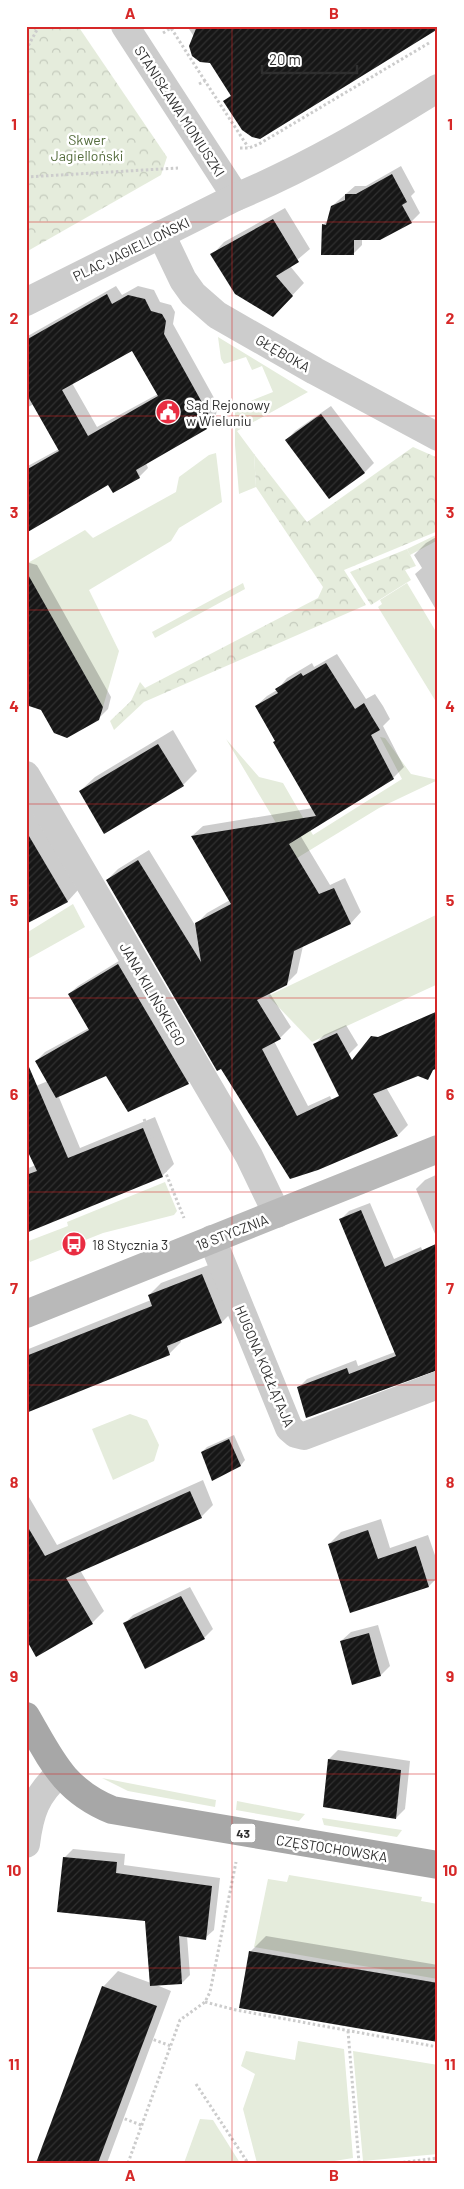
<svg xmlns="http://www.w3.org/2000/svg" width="464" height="2189" viewBox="0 0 464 2189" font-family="Barlow,sans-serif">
  <defs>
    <pattern id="forest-crowns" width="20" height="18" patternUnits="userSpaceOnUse" patternTransform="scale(1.25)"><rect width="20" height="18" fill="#e5ecdc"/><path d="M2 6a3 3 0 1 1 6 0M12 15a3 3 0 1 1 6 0" fill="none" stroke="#c5cbbd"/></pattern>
    <pattern id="building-hatch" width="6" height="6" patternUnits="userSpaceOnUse" patternTransform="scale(1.25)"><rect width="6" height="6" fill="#161616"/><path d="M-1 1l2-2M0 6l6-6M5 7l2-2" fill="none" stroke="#303030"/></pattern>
  </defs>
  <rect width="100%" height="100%" fill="#fff"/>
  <g fill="#e5ecdc">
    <path d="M 218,337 L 308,392 L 237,431 L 254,454 L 256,487 L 239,494 L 235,445 L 235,410 L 238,406 L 273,392 L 262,366 L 252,370 L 246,357 L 224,364 L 221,359 Z"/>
    <path d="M 216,453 L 222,502 L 179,528 L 171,541 L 89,590 L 119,651 L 103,707 L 26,573 L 26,564 L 85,530 L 93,538 L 176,492 L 179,477 L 209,455 Z"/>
    <path d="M 438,534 L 438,540 L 410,555 L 407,549 Z"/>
    <path d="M 243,583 L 245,589 L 155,638 L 152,632 Z"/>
    <path d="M 407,583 L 438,635 L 438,705 L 378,607 L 382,604 L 380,600 Z"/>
    <path d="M 380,737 L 385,738 L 411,774 L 438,780 L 379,808 L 297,858 L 226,739 L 259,777 L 283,783 L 313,835 L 402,779 Z"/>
    <path d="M 73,904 L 85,927 L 26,960 L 26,931 L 28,932 Z"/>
    <path d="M 438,914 L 438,984 L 312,1042 L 268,996 Z"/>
    <path d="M 165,1182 L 177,1211 L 174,1215 L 103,1233 L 30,1262 L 26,1251 L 26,1242 L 68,1226 L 67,1222 Z"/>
    <path d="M 130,1414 L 147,1420 L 159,1445 L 154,1461 L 113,1480 L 92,1429 Z"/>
    <path d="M 102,1778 L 216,1800 L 215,1807 L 128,1791 Z"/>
    <path d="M 237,1801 L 305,1814 L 299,1821 L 236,1810 Z"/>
    <path d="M 322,1818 L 402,1830 L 397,1837 L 324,1825 Z"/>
    <path d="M 289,1875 L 422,1897 L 421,1901 L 438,1904 L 438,1979 L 254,1947 L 268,1879 L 287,1882 Z"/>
    <path d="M 298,2041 L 344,2049 L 353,2158 L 322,2163 L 257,2163 L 243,2109 L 255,2074 L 241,2066 L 246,2051 L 295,2060 Z"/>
    <path d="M 353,2051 L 438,2065 L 438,2154 L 363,2161 Z"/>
    <path d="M 200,2119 L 213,2120 L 240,2163 L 184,2163 Z"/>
  </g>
  <g fill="url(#forest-crowns)">
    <path d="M 26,26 L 78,26 L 167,157 L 161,175 L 26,252 Z"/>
    <path d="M 413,447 L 438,458 L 438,531 L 344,570 L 366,605 L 144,702 L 114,730 L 110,721 L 131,701 L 140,682 L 145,688 L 318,598 L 323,587 L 256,487 L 254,454 L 307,522 Z"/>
    <path d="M 407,549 L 416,566 L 405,570 L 411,580 L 371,605 L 350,572 Z"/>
  </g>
  <g fill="#0003" fill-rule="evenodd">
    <path d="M 187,26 L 432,26 L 224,101 L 232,94 Z"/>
    <path d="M 401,166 L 415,192 L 411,196 L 420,213 L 411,222 L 362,239 L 362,245 L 353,254 L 323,225 L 328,220 L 332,206 L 355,186 L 366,186 Z"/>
    <path d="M 285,208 L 310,249 L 290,266 L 304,283 L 285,303 L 212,255 L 224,242 Z"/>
    <path d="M 116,286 L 122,295 L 138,286 L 154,290 L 160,302 L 171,305 L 175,312 L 173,324 L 218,405 L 215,419 L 206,428 L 146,463 L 148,468 L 139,477 L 109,483 L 26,531 L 26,467 L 59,449 L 34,404 L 26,408 L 26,337 ZM 133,349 L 158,394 L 97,427 L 72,383 Z"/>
    <path d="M 331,406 L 374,463 L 365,472 L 330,497 L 286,441 L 295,431 Z"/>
    <path d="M 438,536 L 438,613 L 415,574 L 422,568 L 414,555 L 426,543 Z"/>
    <path d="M 26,562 L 37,565 L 111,697 L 108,709 L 98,719 L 26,683 Z"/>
    <path d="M 337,654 L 366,699 L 375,694 L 383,706 L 390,719 L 383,726 L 404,767 L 393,778 L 300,835 L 330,885 L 345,878 L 361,912 L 351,923 L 303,946 L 297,973 L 286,984 L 269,992 L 291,1027 L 280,1038 L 274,1041 L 308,1106 L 330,1096 L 333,1103 L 383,1082 L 408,1125 L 398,1135 L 317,1169 L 107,880 L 118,869 L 149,850 L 195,925 L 207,913 L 230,900 L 192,836 L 203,826 L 313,808 L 256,706 L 267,696 L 277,690 L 287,678 L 312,663 L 314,667 Z"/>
    <path d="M 173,730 L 197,771 L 183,785 L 80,791 L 95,777 Z"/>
    <path d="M 26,801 L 78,890 L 68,901 L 27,923 Z"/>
    <path d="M 127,956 L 197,1074 L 188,1083 L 106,1074 L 58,1095 L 80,1148 L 155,1117 L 174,1164 L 162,1176 L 26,1231 L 26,1169 L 36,1165 L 26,1090 L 48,1081 L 36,1061 L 45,1052 L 89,1028 L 69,994 L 78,986 Z"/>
    <path d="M 346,1025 L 358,1045 L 349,1054 L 314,1045 L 324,1035 Z"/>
    <path d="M 438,1174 L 438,1241 L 416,1189 L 425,1180 Z"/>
    <path d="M 370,1203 L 394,1259 L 421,1247 L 438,1290 L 438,1369 L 298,1388 L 307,1379 L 356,1360 L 358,1366 L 395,1352 L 340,1220 L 349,1211 Z"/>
    <path d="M 214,1263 L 234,1310 L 222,1322 L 180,1339 L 181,1342 L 169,1354 L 26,1411 L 26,1350 L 151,1300 L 149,1295 L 161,1283 Z"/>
    <path d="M 234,1435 L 245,1460 L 241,1465 L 202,1452 L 207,1447 Z"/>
    <path d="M 203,1480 L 213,1505 L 201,1517 L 80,1570 L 104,1611 L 92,1623 L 26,1636 L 26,1492 L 57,1545 Z"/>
    <path d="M 381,1519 L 390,1548 L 428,1535 L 438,1564 L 438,1577 L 429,1586 L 329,1544 L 341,1532 Z"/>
    <path d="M 190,1587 L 213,1629 L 204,1638 L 124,1624 L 133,1615 Z"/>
    <path d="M 378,1625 L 390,1666 L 381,1675 L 353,1683 L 341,1641 L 351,1632 Z"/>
    <path d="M 338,1750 L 410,1761 L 405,1809 L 396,1818 L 325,1806 L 329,1759 Z"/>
    <path d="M 73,1849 L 125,1854 L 124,1865 L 220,1878 L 214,1930 L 205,1938 L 187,1936 L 190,1975 L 182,1983 L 154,1984 L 171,1991 L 107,2163 L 37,2163 L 103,1987 L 118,1971 L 151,1983 L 146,1920 L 64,1858 Z"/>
    <path d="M 266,1936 L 438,1965 L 438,2041 L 250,1952 Z"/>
  </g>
  <g fill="url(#building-hatch)" fill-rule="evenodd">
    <path d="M 197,26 L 438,26 L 438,29 L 260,139 L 252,137 L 242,130 L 223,101 L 231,96 L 210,63 L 200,62 L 192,56 L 189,46 Z"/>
    <path d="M 392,174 L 407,202 L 402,205 L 412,223 L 380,240 L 354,240 L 354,255 L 321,255 L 322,224 L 326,225 L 331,206 L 345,200 L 345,194 L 356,194 Z"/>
    <path d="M 273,219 L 299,262 L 276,276 L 293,296 L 273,317 L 235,294 L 210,254 Z"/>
    <path d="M 107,294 L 112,304 L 128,295 L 145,299 L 151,311 L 162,314 L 166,321 L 164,334 L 209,415 L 207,429 L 136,470 L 140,478 L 113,493 L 108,485 L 26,533 L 26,470 L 59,451 L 26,393 L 26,340 ZM 132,351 L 158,396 L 88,436 L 62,390 Z"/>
    <path d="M 321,414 L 365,473 L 329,499 L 285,440 Z"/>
    <path d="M 26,571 L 103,707 L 99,720 L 67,738 L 54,733 L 41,710 L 26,705 Z"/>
    <path d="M 326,663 L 355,709 L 364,703 L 372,717 L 380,730 L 371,735 L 394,779 L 289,844 L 319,894 L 334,888 L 351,924 L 294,951 L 287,985 L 257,1000 L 281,1039 L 262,1049 L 297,1116 L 339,1096 L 313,1044 L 337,1033 L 352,1060 L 371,1036 L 378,1037 L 438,1011 L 438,1068 L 433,1070 L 428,1080 L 418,1076 L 373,1094 L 398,1136 L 318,1170 L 290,1179 L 221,1069 L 217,1071 L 106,880 L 138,860 L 201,962 L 195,923 L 231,904 L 191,836 L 316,816 L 273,742 L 275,741 L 255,706 L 278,693 L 275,689 L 301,673 L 303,676 Z"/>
    <path d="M 158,744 L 184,786 L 104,834 L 79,791 Z"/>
    <path d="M 26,831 L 68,902 L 26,924 Z"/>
    <path d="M 118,964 L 189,1084 L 128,1112 L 106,1076 L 56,1098 L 35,1061 L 89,1030 L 68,994 Z"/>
    <path d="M 26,1060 L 68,1158 L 143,1128 L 163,1177 L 26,1233 L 26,1175 L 37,1171 L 26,1148 Z"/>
    <path d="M 361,1210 L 385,1267 L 438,1243 L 438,1370 L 306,1418 L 297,1387 L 347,1368 L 349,1374 L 396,1356 L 339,1219 Z"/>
    <path d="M 202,1274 L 222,1323 L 167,1346 L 170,1355 L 26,1413 L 26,1356 L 152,1306 L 148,1295 Z"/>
    <path d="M 229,1439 L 241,1466 L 212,1481 L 201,1452 Z"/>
    <path d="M 190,1491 L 202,1518 L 66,1578 L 93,1624 L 36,1657 L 26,1639 L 26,1524 L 45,1556 Z"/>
    <path d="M 368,1530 L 378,1559 L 416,1546 L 429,1587 L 350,1613 L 328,1544 Z"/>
    <path d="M 181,1596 L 205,1639 L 145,1669 L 123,1623 Z"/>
    <path d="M 369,1633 L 381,1676 L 352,1685 L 340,1641 Z"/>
    <path d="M 328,1759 L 401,1770 L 396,1819 L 323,1807 Z"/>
    <path d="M 63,1857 L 117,1862 L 116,1873 L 212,1886 L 206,1940 L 179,1936 L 182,1984 L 150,1986 L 145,1921 L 57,1912 Z"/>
    <path d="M 249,1951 L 438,1983 L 438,2042 L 239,2008 Z"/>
    <path d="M 102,1986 L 157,2006 L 98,2163 L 36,2163 Z"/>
  </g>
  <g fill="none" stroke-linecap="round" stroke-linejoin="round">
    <g stroke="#ccc" stroke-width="3" stroke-dasharray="2.5 2.5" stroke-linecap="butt">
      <path d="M 163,33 L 171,28 L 205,81"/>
      <path d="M 26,50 L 39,26"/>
      <path d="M 199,84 L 205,81 L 248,147"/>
      <path d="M 240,148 L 249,148 L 259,144 L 429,43"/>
      <path d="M 26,177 L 178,168"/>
      <path d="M 26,359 L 29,363"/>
      <path d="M 144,1119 L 184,1218"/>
      <path d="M 205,2002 L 236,2010 L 438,2047"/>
      <path d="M 348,2031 L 359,2163"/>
      <path d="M 149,2038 L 171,2046"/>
      <path d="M 196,2084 L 248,2163"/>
      <path d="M 120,2117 L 141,2125"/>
      <path d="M 128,2163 L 180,2020 L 205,2002 L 210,1992 L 236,1862"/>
      <path d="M 398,2163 L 438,2158"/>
    </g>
    <g stroke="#ccc" stroke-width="28">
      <path d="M 125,26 L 236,197"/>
      <path d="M 161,234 L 183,280 L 193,294 L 217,315 L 315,371 L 438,437"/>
      <path d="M 26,302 L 236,197 C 308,167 372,129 438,88"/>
      <path d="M 26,775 L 249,1156 L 277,1214"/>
      <path d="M 212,1239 L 289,1428 L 296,1434 L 304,1436 L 438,1385"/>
      <path d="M 26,1844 C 30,1812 36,1795 60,1773"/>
    </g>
    <path stroke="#b9b9b9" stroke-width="28" d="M 26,1314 L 438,1149"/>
    <path stroke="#a7a7a7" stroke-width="28" d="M 26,1716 C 51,1759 63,1790 112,1810 L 438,1865"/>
  </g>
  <path fill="none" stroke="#d62828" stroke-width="1" stroke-opacity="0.55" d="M 232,26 L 232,2163M 26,222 L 438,222M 26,416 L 438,416M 26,610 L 438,610M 26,804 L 438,804M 26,998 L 438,998M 26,1192 L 438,1192M 26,1385 L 438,1385M 26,1580 L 438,1580M 26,1774 L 438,1774M 26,1968 L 438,1968"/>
  <defs>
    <symbol id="civic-disc" viewBox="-11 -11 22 22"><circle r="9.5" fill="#e92d42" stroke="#fff"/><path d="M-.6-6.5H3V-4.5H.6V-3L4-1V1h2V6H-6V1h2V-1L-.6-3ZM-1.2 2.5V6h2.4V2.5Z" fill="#fff"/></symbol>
    <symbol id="bus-disc" viewBox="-11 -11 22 22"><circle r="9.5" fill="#e92d42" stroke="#fff"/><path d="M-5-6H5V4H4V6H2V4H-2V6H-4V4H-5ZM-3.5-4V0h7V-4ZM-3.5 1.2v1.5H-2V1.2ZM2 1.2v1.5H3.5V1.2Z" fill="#fff"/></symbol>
  </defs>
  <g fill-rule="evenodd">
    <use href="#civic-disc" x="154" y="398" width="28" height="28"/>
    <use href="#bus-disc" x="60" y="1230" width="28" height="28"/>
  </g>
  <g text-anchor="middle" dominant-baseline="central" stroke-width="5" stroke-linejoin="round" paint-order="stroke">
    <rect fill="#fff" stroke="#6d6d6d" stroke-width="1" x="230.5" y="1823.5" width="25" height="19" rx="4"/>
    <g font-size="12" font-weight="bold" fill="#2f2f2f">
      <text x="243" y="1833">43</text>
    </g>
    <g font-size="14" fill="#2f2f2f" stroke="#fff">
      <text transform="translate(180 111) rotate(57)">STANISŁAWA MONIUSZKI</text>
      <text transform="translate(131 249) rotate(-26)">PLAC JAGIELLOŃSKI</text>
      <text transform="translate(283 353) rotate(30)">GŁĘBOKA</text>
      <text transform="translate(153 994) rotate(60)">JANA KILIŃSKIEGO</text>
      <text transform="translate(232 1232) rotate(-21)">18 STYCZNIA</text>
      <text transform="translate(265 1366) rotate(67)">HUGONA KOŁŁĄTAJA</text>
      <text transform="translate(332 1848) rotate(9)">CZĘSTOCHOWSKA</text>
    </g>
    <g font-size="14" fill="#536b3b" stroke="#fff">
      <text x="87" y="139">Skwer<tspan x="87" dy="16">Jagielloński</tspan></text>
    </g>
    <g font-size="14" fill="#2f2f2f" stroke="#fff" text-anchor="start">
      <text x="186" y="404">Sąd Rejonowy<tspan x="186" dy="16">w Wieluniu</tspan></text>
      <text x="92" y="1244">18 Stycznia 3</text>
    </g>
  </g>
  <rect width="464" height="2189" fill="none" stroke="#ffffff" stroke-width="55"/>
  <path d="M262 65v8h95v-8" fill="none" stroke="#2f2f2f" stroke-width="2.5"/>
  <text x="269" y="65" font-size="15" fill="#2f2f2f" stroke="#ffffff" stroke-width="4" paint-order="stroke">20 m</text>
  <rect x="28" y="28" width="408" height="2134" fill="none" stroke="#d62828" stroke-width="2"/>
  <g font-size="16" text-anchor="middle" font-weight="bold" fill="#d62828">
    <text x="130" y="19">A</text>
    <text x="334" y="19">B</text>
    <text x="14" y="130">1</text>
    <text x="450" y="130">1</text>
    <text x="14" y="324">2</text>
    <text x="450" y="324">2</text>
    <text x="14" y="518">3</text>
    <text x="450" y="518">3</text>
    <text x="14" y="712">4</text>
    <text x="450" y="712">4</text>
    <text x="14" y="906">5</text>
    <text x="450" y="906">5</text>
    <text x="14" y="1100">6</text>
    <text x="450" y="1100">6</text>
    <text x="14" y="1294">7</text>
    <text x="450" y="1294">7</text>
    <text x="14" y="1488">8</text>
    <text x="450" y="1488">8</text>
    <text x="14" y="1682">9</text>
    <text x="450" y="1682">9</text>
    <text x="14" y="1876">10</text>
    <text x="450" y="1876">10</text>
    <text x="14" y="2070">11</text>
    <text x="450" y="2070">11</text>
    <text x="130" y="2181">A</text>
    <text x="334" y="2181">B</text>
  </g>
</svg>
